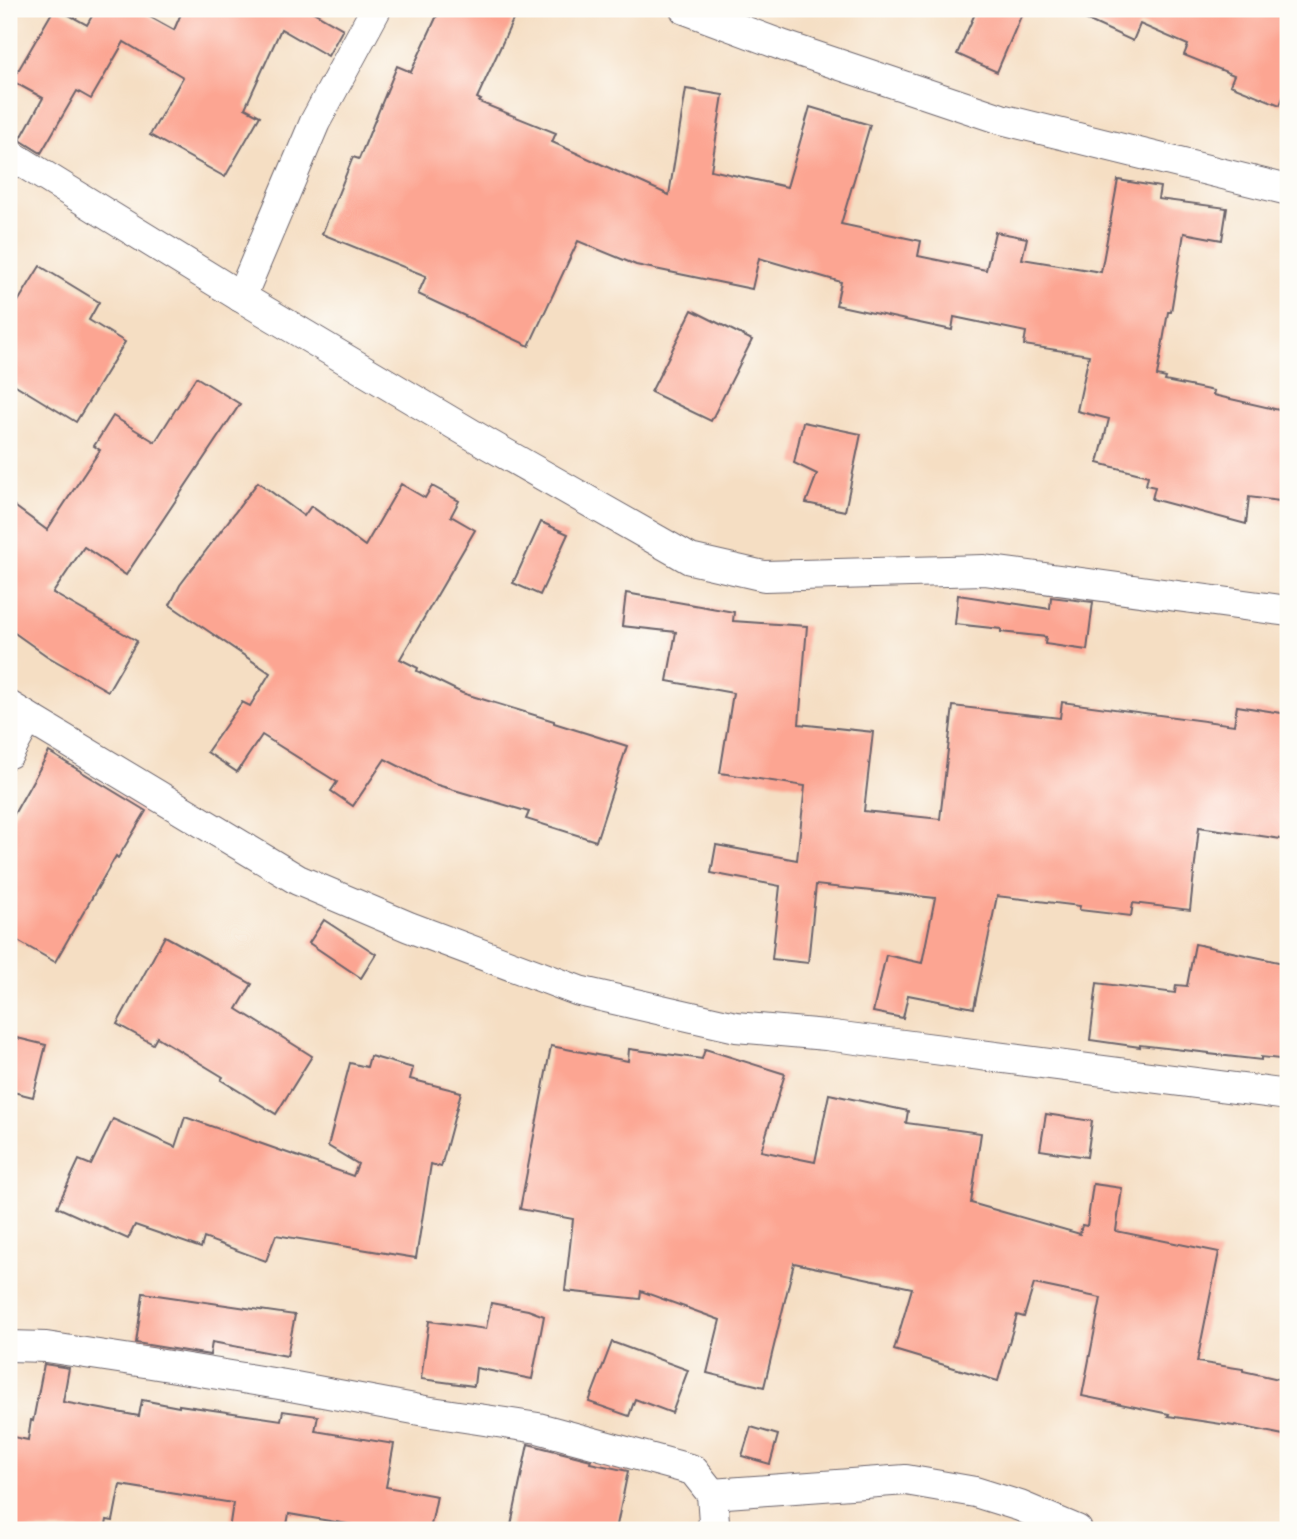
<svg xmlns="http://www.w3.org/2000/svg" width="1297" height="1539" viewBox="0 0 1297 1539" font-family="'IM FELL Double Pica',serif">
  <rect width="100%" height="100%" fill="#fdfcf7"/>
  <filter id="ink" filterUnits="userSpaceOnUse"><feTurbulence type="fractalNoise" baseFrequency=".0143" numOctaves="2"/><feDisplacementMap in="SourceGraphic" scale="14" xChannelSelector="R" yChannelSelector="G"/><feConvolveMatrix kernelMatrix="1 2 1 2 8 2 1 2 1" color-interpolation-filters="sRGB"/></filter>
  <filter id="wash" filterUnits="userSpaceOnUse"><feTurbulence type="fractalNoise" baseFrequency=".00686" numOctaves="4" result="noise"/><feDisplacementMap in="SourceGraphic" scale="28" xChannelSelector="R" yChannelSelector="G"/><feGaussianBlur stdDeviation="1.57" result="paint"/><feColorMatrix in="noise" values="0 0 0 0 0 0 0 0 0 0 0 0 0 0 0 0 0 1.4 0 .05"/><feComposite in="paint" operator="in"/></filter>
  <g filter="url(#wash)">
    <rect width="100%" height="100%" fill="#f5dec3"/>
    <g id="blocks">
      <g fill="#fca592">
        <path d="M 54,9 L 58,9 L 87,25 L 96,9 L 136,9 L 174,30 L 183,9 L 308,9 L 343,29 L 328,56 L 281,29 L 245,108 L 260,116 L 225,177 L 150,135 L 183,77 L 124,42 L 91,99 L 77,91 L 41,153 L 20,140 L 43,98 L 12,81 Z"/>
        <path d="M 440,9 L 518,9 L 477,98 L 481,100 L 479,102 L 556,133 L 552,142 L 669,195 L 686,89 L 723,95 L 711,170 L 787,187 L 810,107 L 870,125 L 841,224 L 921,241 L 918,256 L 986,270 L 995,232 L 1027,238 L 1022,259 L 1101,272 L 1118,180 L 1160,187 L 1158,199 L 1227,208 L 1222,240 L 1184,233 L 1171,312 L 1168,312 L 1157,376 L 1166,378 L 1165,381 L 1214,391 L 1213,395 L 1288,412 L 1288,502 L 1249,497 L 1246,524 L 1152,499 L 1155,487 L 1146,485 L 1148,476 L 1098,463 L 1109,419 L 1077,411 L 1089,355 L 1024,345 L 1026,332 L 954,317 L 952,330 L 836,305 L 841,282 L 759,258 L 752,289 L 636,265 L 578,241 L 529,346 L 418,294 L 426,276 L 322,234 L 353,157 L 359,159 L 397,66 L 411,72 Z"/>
        <path d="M 977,9 L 1024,9 L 997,72 L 957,54 Z"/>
        <path d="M 1063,9 L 1288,9 L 1288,85 L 1280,105 L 1230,85 L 1234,75 L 1184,55 L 1188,45 L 1140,24 L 1133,41 Z"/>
        <path d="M 40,266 L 99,302 L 89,320 L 125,342 L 76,422 L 9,381 L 9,316 Z"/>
        <path d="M 692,310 L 752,340 L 711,421 L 651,392 Z"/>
        <path d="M 196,377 L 240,404 L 126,575 L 84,547 L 53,593 L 137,641 L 108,691 L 47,656 L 9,629 L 9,502 L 47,530 L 100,450 L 94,446 L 113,416 L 155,442 Z"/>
        <path d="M 803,422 L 861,434 L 845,511 L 806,503 L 817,474 L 794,463 Z"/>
        <path d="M 258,482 L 304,516 L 311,506 L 365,546 L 401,484 L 425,498 L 432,486 L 459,501 L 451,516 L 475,530 L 400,659 L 418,668 L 417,671 L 462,693 L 554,721 L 554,723 L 627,746 L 596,841 L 526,819 L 529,812 L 434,784 L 385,759 L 353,806 L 331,791 L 337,782 L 262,735 L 237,772 L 207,752 L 242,702 L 250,706 L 270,673 L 170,605 L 180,585 Z"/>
        <path d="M 541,522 L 568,534 L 540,595 L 513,583 Z"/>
        <path d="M 626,593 L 734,612 L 733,621 L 807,626 L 799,724 L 873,732 L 864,811 L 940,819 L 953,706 L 1060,718 L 1062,702 L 1234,725 L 1237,706 L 1288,714 L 1288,840 L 1199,827 L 1190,910 L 1133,903 L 1131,916 L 1079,910 L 1080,906 L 997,896 L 974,1008 L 908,995 L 903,1018 L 873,1012 L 886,955 L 922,963 L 935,898 L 816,885 L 808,963 L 772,959 L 780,886 L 711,873 L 716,845 L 797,860 L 805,786 L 720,773 L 733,693 L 667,681 L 676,632 L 622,626 Z"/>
        <path d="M 958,595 L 1050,609 L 1051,597 L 1093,602 L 1087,650 L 1045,644 L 1046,637 L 1001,632 L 1001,629 L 955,624 Z"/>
        <path d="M 49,752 L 146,811 L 118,858 L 116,856 L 55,962 L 9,936 L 9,823 Z"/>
        <path d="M 324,920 L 376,954 L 361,978 L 309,943 Z"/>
        <path d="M 165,936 L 252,984 L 237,1009 L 312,1056 L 276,1114 L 221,1080 L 223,1077 L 157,1037 L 153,1044 L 117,1024 Z"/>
        <path d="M 1195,944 L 1288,964 L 1288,1060 L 1261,1057 L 1261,1060 L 1209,1054 L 1209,1053 L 1140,1045 L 1140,1047 L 1090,1040 L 1097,983 L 1175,993 L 1176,985 L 1187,986 Z"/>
        <path d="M 9,1036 L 46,1045 L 33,1097 L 9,1091 Z"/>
        <path d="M 551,1046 L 628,1061 L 629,1049 L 702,1059 L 705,1049 L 785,1074 L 761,1151 L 815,1162 L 829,1094 L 908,1111 L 906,1123 L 981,1133 L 971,1203 L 1080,1234 L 1082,1225 L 1087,1226 L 1093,1184 L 1122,1188 L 1116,1231 L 1219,1252 L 1197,1362 L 1243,1369 L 1243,1371 L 1288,1381 L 1288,1436 L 1235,1425 L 1234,1426 L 1168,1416 L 1169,1414 L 1082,1396 L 1101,1298 L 1034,1284 L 1024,1317 L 1017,1315 L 998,1381 L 894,1350 L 912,1288 L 794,1263 L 764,1387 L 707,1373 L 720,1320 L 641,1291 L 640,1299 L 565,1291 L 573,1219 L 520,1209 Z"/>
        <path d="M 370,1056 L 413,1068 L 410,1079 L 461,1092 L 441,1167 L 431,1164 L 416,1258 L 276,1235 L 266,1261 L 204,1238 L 201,1248 L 135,1225 L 128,1239 L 57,1207 L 79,1160 L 91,1165 L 113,1119 L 175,1147 L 185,1117 L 353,1176 L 358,1164 L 328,1146 L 350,1063 L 367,1067 Z"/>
        <path d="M 1046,1114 L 1092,1121 L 1087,1157 L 1040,1150 Z"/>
        <path d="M 143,1293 L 295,1315 L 287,1356 L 212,1342 L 210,1355 L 136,1343 Z"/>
        <path d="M 491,1303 L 528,1310 L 544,1316 L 532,1379 L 476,1368 L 474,1386 L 421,1379 L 429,1321 L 486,1329 Z"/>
        <path d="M 612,1342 L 688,1370 L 672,1413 L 635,1399 L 629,1416 L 589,1402 Z"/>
        <path d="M 44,1364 L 69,1368 L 63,1402 L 139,1416 L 142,1400 L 179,1407 L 179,1405 L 281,1420 L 283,1411 L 318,1416 L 315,1431 L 394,1444 L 386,1487 L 437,1496 L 430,1530 L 382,1530 L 289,1514 L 286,1530 L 229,1530 L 233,1503 L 120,1485 L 113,1521 L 107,1520 L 105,1530 L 9,1530 L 9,1436 L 28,1440 L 31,1420 L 33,1421 Z"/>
        <path d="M 751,1427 L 778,1435 L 770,1464 L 742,1456 Z"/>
        <path d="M 528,1444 L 591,1460 L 590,1463 L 628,1471 L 616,1530 L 510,1530 Z"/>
      </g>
    </g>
  </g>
  <g filter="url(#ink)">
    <use href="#blocks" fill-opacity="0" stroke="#6c646b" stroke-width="2"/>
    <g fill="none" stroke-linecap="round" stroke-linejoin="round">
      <defs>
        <g id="minor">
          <path d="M 685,9 L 784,46 L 1001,119 L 1288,190"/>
          <path d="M 9,154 L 241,297 L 488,444 L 690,559 L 764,576 L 984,570 L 1288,611"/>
          <path d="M 241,297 L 315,122 L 376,9"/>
          <path d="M 9,706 L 298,880 L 409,927 L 579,991 L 736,1027 L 826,1035 L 1288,1095"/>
          <path d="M 9,753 L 28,718"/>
          <path d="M 9,1346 L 46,1347 L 151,1363 L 285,1385 L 425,1411 L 538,1428 L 693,1470 L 712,1494 L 714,1522 L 711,1530"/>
          <path d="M 712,1494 L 906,1480 L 975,1492 L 1020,1506 L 1077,1530"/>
        </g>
      </defs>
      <use href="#minor" stroke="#6c646b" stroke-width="32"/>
      <use href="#minor" stroke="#fff" stroke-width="30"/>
    </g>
  </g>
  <rect width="1297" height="1539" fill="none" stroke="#fdfcf7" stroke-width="35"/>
</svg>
